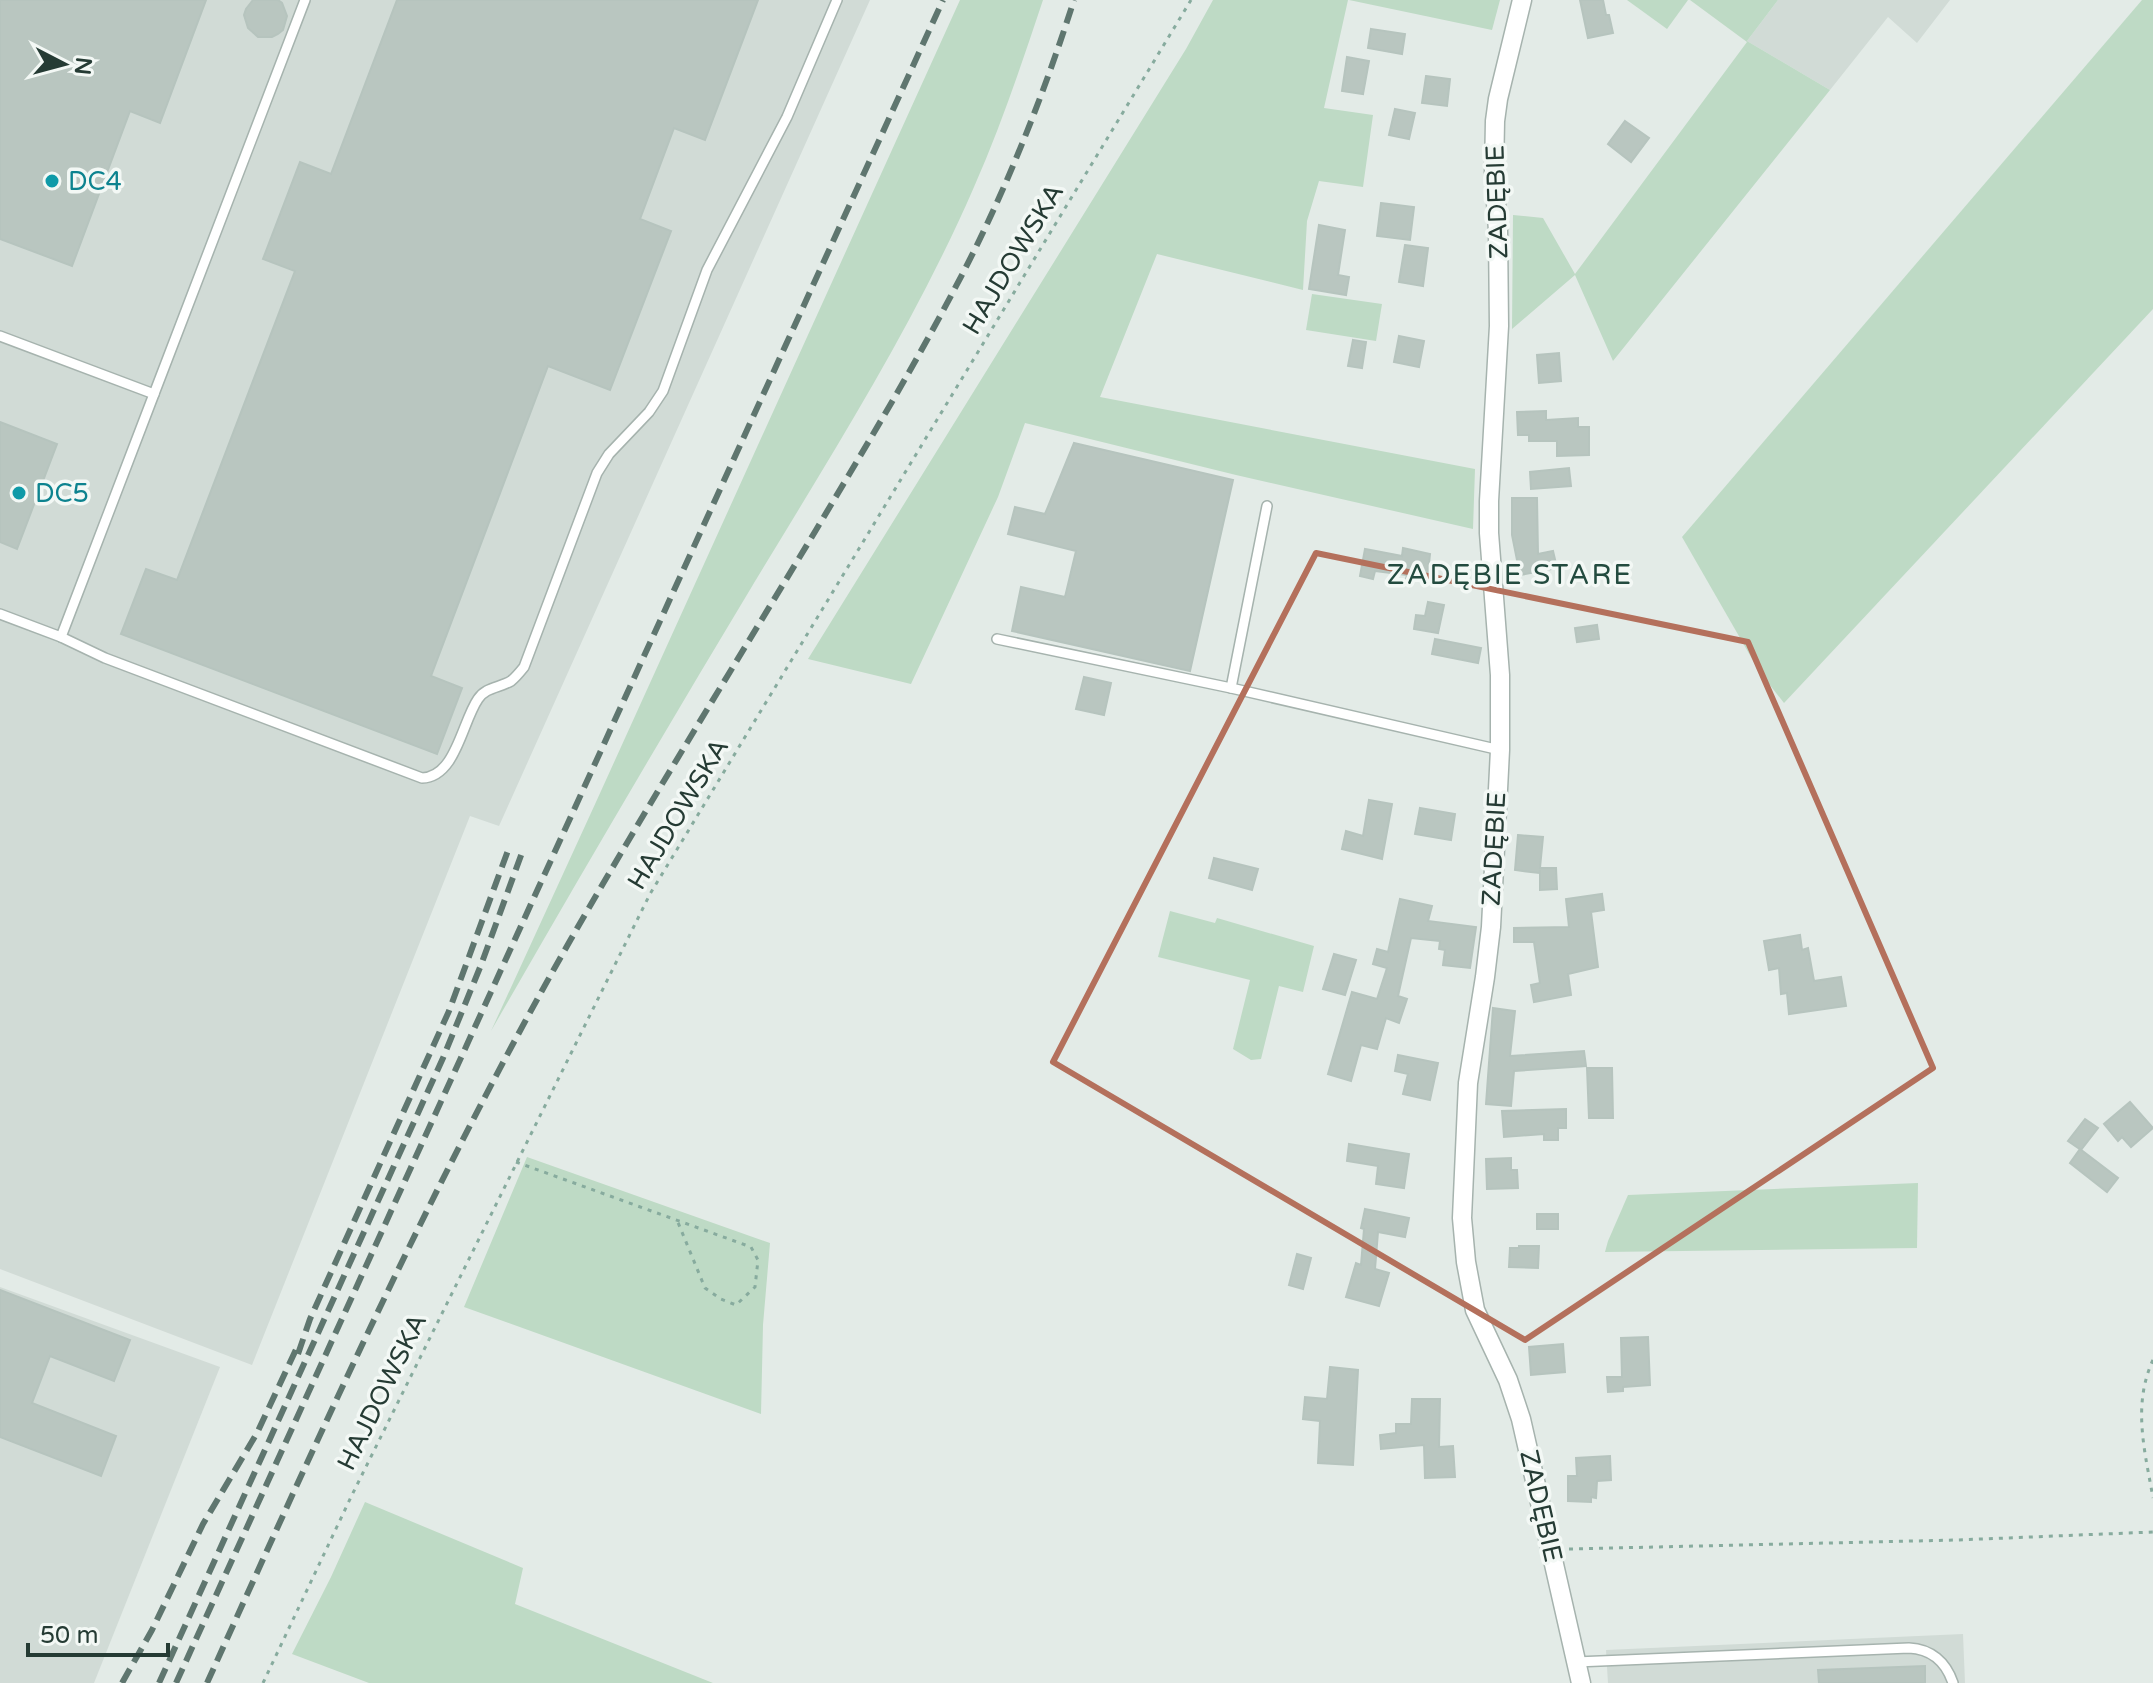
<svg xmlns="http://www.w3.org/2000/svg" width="2153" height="1683" viewBox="0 0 2153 1683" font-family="'Varela Round',sans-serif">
  <rect width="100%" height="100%" fill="#e3ebe7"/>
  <g fill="#d1dbd6">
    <path d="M 0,0 L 870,0 L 499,826 L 470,816 L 252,1365 L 0,1269 Z"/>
    <path d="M 1778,0 L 1950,0 L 1917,43 L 1888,17 L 1830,90 L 1747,41 Z"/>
    <path d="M 0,1287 L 220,1367 L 94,1683 L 0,1683 Z"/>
    <path d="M 1963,1634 L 1965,1683 L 1608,1683 L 1606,1650 Z"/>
  </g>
  <g fill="#bedac5">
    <path d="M 960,0 L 1043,0 C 1022,63 1001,126 974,187 C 914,325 832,454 754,583 C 665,731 577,881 491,1031 L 596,802 Z"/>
    <path d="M 1213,0 L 1348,0 L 1324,108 L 1373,115 L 1363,187 L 1319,181 L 1307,221 L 1303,290 L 1157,254 L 1100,397 L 1475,469 L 1473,529 L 1236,475 L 1025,423 L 998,497 L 911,684 L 808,659 L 1186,49 Z"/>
    <path d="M 1349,0 L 1500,0 L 1492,30 Z"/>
    <path d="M 1627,0 L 1688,0 L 1667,29 Z"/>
    <path d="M 1690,0 L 1778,0 L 1747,41 L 1830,90 L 1613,361 L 1575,275 L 1512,329 L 1513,215 L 1543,218 L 1575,274 L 1747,42 Z"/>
    <path d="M 2142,0 L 2153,0 L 2153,309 L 1784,703 L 1759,671 L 1682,537 Z"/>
    <path d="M 1312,294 L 1382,304 L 1376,341 L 1306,330 Z"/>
    <path d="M 1170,911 L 1215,923 L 1217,918 L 1314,946 L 1303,992 L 1279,986 L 1261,1059 L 1251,1060 L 1233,1049 L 1250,980 L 1158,957 Z"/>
    <path d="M 527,1157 L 770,1243 L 763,1325 L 761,1414 L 464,1307 Z"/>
    <path d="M 1918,1183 L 1917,1248 L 1605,1252 L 1608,1241 L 1628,1195 Z"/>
    <path d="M 365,1502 L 523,1568 L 515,1604 L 713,1683 L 369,1683 L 292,1654 L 331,1577 Z"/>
  </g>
  <g fill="#b9c6c0" stroke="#b6c4be" stroke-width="2">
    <path d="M 0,0 L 206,0 L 160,123 L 130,111 L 72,266 L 0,239 Z"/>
    <path d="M 253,0 L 278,0 L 282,3 L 287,16 L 283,30 L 278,34 L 272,37 L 258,37 L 248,28 L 244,15 L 246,9 Z"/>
    <path d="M 397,0 L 758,0 L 705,140 L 674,128 L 640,219 L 671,231 L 610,390 L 548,366 L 431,676 L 462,688 L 437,754 L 121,634 L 146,569 L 177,580 L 295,271 L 263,259 L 300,162 L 331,174 Z"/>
    <path d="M 1580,0 L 1603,0 L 1606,15 L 1609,15 L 1613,33 L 1588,38 Z"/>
    <path d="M 1371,29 L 1405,34 L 1402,54 L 1368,48 Z"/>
    <path d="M 1347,57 L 1369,61 L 1363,94 L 1342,91 Z"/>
    <path d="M 1426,76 L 1450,79 L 1447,106 L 1422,103 Z"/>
    <path d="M 1395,109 L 1415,113 L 1409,139 L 1389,135 Z"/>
    <path d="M 1625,121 L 1649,138 L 1631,162 L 1608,144 Z"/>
    <path d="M 1381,203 L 1414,207 L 1410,240 L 1377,236 Z"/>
    <path d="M 1319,225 L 1345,230 L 1338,275 L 1349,277 L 1346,295 L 1309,289 Z"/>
    <path d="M 1405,245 L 1428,248 L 1423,286 L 1399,282 Z"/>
    <path d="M 1399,336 L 1424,341 L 1419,367 L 1394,362 Z"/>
    <path d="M 1353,340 L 1366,342 L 1362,368 L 1348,366 Z"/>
    <path d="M 1559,353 L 1561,381 L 1539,383 L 1537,355 Z"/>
    <path d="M 1546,411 L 1546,420 L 1578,418 L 1578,427 L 1589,427 L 1589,455 L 1557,456 L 1557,441 L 1529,441 L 1529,435 L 1518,435 L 1517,412 Z"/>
    <path d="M 0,422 L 57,444 L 17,549 L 0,542 Z"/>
    <path d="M 1074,443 L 1233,480 L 1190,671 L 1012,631 L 1021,587 L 1065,597 L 1076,551 L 1008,534 L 1015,507 L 1045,514 Z"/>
    <path d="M 1569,468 L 1571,486 L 1531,489 L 1530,472 Z"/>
    <path d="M 1512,498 L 1537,498 L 1538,554 L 1553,551 L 1557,568 L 1520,575 L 1512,535 Z"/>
    <path d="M 1403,548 L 1430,554 L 1427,582 L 1406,579 L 1407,575 L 1375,571 L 1373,579 L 1360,576 L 1365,549 L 1402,556 Z"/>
    <path d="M 1428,602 L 1444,605 L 1438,633 L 1414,629 L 1416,615 L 1425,616 Z"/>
    <path d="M 1597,625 L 1599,639 L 1577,642 L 1575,628 Z"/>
    <path d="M 1435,639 L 1481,648 L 1478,663 L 1432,654 Z"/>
    <path d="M 1084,677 L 1111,683 L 1104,715 L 1076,709 Z"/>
    <path d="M 1369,800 L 1392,804 L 1382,859 L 1342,849 L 1346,831 L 1363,836 Z"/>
    <path d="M 1420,808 L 1455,814 L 1451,840 L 1415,834 Z"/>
    <path d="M 1518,835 L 1543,837 L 1540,868 L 1556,868 L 1557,889 L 1540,890 L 1540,870 L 1539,873 L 1515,870 Z"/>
    <path d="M 1214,858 L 1258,869 L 1252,890 L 1209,878 Z"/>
    <path d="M 1602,894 L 1604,910 L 1591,912 L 1598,967 L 1568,974 L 1571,995 L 1534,1002 L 1531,985 L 1540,983 L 1534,942 L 1514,942 L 1514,928 L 1569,927 L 1566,899 Z"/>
    <path d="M 1400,899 L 1432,906 L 1428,921 L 1476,927 L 1470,968 L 1443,965 L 1445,950 L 1439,949 L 1440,941 L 1411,938 L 1398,996 L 1407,999 L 1399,1023 L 1386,1018 L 1377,1049 L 1361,1045 L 1351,1081 L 1328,1074 L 1352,992 L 1377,999 L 1387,968 L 1373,964 L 1377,949 L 1388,952 Z"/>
    <path d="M 1800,935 L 1802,950 L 1808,948 L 1814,981 L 1841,977 L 1846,1006 L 1789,1014 L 1787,993 L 1781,994 L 1779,968 L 1769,970 L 1764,941 Z"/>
    <path d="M 1334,954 L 1356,960 L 1345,995 L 1323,989 Z"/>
    <path d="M 1493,1008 L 1515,1011 L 1510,1056 L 1584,1051 L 1586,1066 L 1514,1071 L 1511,1106 L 1486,1104 Z"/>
    <path d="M 1398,1055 L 1438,1063 L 1430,1100 L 1403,1094 L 1408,1074 L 1395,1071 Z"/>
    <path d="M 1587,1068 L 1612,1068 L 1613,1118 L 1589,1118 Z"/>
    <path d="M 2130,1102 L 2153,1128 L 2131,1147 L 2122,1137 L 2118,1141 L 2104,1124 Z"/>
    <path d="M 1566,1109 L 1566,1128 L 1558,1128 L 1558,1140 L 1544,1140 L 1544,1134 L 1504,1137 L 1502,1111 Z"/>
    <path d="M 2085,1119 L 2098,1128 L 2081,1150 L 2068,1141 Z"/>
    <path d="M 1349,1144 L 1409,1154 L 1404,1188 L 1376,1184 L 1378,1166 L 1347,1161 Z"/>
    <path d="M 2080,1149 L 2118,1178 L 2107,1192 L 2070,1163 Z"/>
    <path d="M 1511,1158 L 1511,1170 L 1517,1170 L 1518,1188 L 1487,1189 L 1486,1159 Z"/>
    <path d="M 1365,1209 L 1409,1218 L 1405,1237 L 1378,1232 L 1375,1269 L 1389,1273 L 1379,1306 L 1346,1297 L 1356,1263 L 1361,1265 L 1364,1229 L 1361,1228 Z"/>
    <rect x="1537" y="1214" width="21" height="15"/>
    <path d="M 1519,1246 L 1539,1246 L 1538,1268 L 1509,1267 L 1510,1248 L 1519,1248 Z"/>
    <path d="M 1297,1254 L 1311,1258 L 1303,1289 L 1289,1285 Z"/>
    <path d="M 0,1290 L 130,1340 L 114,1381 L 50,1356 L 32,1403 L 116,1436 L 101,1476 L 0,1437 Z"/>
    <path d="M 1648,1337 L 1650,1385 L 1623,1387 L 1623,1391 L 1608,1392 L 1607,1377 L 1622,1377 L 1621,1338 Z"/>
    <path d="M 1563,1344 L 1565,1372 L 1531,1375 L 1529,1347 Z"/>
    <path d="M 1330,1367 L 1358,1370 L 1353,1465 L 1318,1463 L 1320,1421 L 1303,1419 L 1305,1397 L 1327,1399 Z"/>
    <path d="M 1412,1399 L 1440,1399 L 1439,1447 L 1453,1446 L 1455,1477 L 1425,1478 L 1424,1445 L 1381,1449 L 1380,1435 L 1396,1433 L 1396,1424 L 1411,1424 Z"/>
    <path d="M 1610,1456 L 1611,1480 L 1597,1481 L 1596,1498 L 1591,1497 L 1591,1502 L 1568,1501 L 1568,1476 L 1577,1476 L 1576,1458 Z"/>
    <path d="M 1925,1666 L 1925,1683 L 1819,1683 L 1818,1670 Z"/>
  </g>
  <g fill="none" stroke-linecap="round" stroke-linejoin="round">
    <defs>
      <g id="service">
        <path d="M 0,336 L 154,394 L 61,637 L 0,614"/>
        <path d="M 154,394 L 305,0"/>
        <path d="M 61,637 L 105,658 L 422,778 C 456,777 462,722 478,699 C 486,687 499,688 511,681 C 516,677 520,672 524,667 L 597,473 L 609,454 L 649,412 L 663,391 L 707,270 L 787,117 L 837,0"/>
        <path d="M 997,639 L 1231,688 L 1500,750"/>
        <path d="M 1231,688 L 1267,506"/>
        <path d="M 1576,1662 L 1909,1648 C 1931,1649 1946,1662 1953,1683"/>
      </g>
      <path id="minor" d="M 1522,0 L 1498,99 L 1495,121 L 1494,173 L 1498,231 L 1499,326 L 1489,501 L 1489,533 L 1500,675 L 1500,750 L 1491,927 L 1485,977 L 1468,1083 L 1462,1218 L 1466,1262 L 1475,1310 L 1508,1380 L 1521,1419 L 1581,1683"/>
    </defs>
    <use href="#service" stroke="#a6b3ae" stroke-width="12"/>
    <use href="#minor" stroke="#a6b3ae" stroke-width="21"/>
    <g stroke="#87ab9e" stroke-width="3" stroke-dasharray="4 6" stroke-linecap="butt">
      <path d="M 516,1162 L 751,1247 L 758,1260 L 755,1287 L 736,1305 L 721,1299 L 705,1288 L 677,1220"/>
      <path d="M 2153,1360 C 2132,1405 2145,1452 2153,1498"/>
      <path d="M 1569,1549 L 1957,1540 L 2153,1532"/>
      <path d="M 263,1683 L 351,1497 L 650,894 L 1191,0"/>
    </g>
    <use href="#service" stroke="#fff" stroke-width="9"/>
    <use href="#minor" stroke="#fff" stroke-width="18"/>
    <g stroke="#5f766f" stroke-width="6" stroke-dasharray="16 8" stroke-linecap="butt">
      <path d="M 298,1354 L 310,1319 L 449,1011 L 510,845"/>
      <path d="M 122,1683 L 152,1630 L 203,1524 L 257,1433 L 299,1343"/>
      <path d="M 159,1683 L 443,1058 L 481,965 L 523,850"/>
      <path d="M 176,1683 L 943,0"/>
      <path d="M 207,1683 C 321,1431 434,1179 571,939 C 650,801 734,666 816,530 C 863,451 911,372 954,290 C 1003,198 1042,100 1074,0"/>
    </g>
  </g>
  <path fill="none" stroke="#b4705c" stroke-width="6" stroke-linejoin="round" d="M 1316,553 L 1748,642 L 1933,1068 L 1525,1340 L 1053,1062 Z"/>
  <g fill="#0f9aa8" stroke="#f3f8f5" stroke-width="3">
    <circle cx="52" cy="181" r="8"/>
    <circle cx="19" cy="493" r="8"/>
  </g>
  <g text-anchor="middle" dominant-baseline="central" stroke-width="7" stroke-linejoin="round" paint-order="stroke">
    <g font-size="26" fill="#0d838f" stroke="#f3f8f5" text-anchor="start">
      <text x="68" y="181">DC4</text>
      <text x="35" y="493">DC5</text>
    </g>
    <g font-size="26" fill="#253b34" stroke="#f3f8f5">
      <text transform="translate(1497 202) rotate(-92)">ZADĘBIE</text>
      <text transform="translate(1013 259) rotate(-59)">HAJDOWSKA</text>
      <text transform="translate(678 814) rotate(-59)">HAJDOWSKA</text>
      <text transform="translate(1494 849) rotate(-87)">ZADĘBIE</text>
      <text transform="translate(382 1392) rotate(-64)">HAJDOWSKA</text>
      <text transform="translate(1541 1506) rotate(77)">ZADĘBIE</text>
    </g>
    <g font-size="28" letter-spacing="2" fill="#234b3f" stroke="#f3f8f5">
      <text x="1510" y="575">ZADĘBIE STARE</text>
    </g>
  </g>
  <g transform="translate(64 64) rotate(96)" stroke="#f3f8f5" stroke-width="6" paint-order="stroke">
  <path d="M0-6L14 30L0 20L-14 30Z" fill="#253b34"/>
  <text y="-12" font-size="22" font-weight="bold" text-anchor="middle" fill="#253b34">N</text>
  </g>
  <path d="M28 1643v12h140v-12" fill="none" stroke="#253b34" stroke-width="4"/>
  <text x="40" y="1643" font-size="24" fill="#253b34" stroke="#f3f8f5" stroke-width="6" paint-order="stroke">50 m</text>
</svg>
